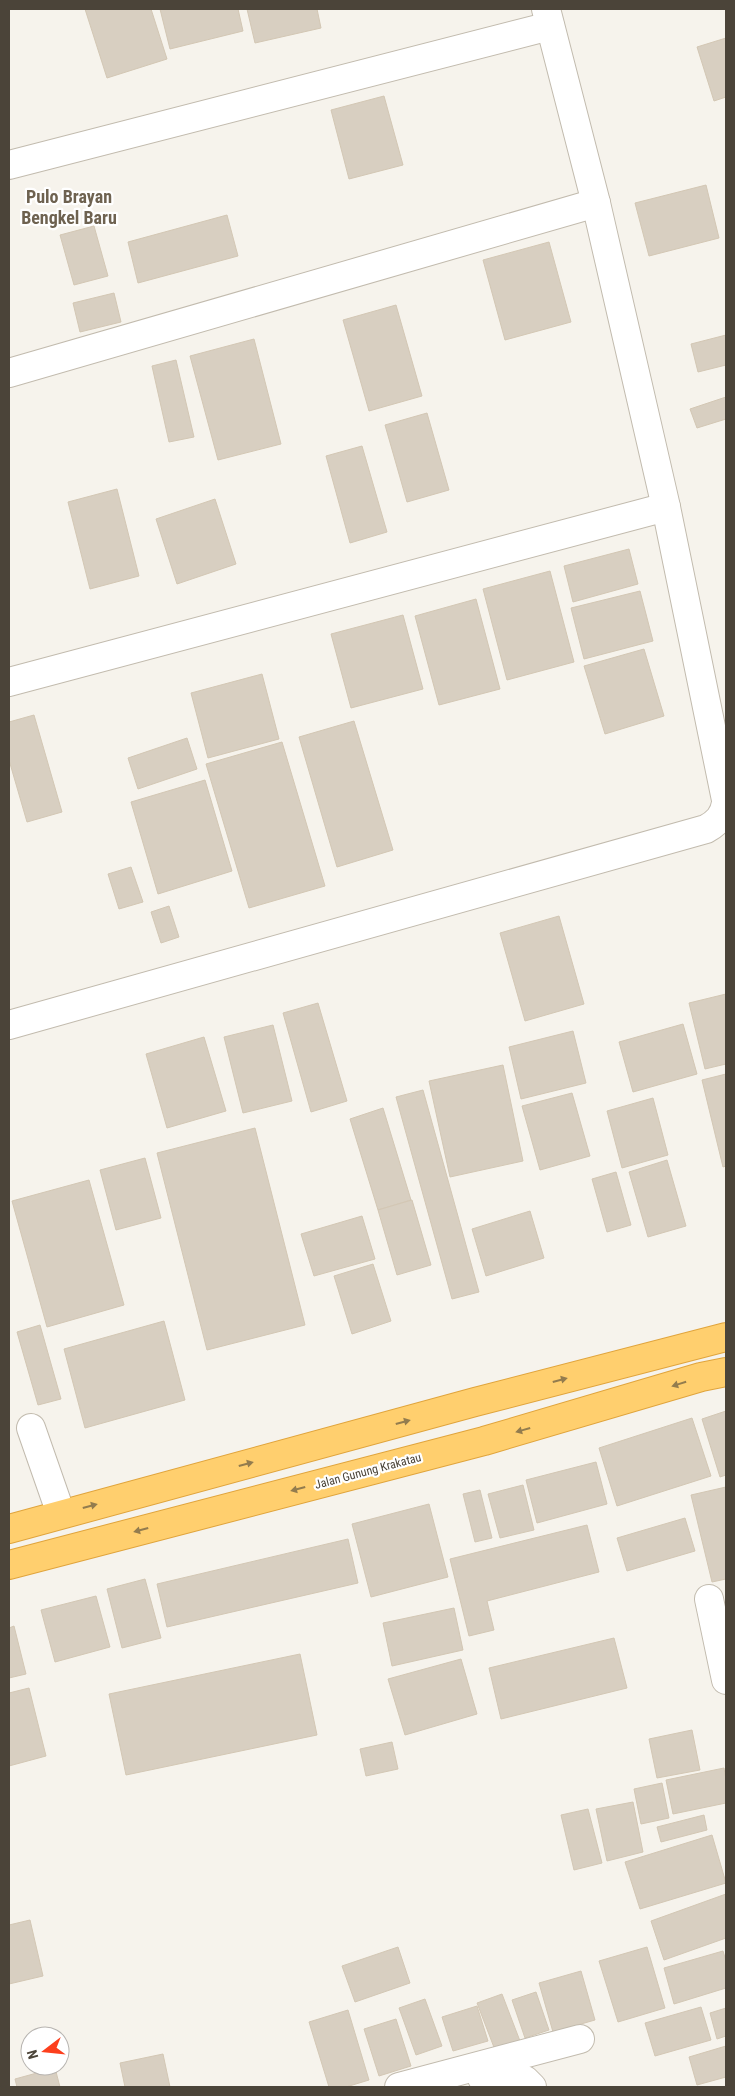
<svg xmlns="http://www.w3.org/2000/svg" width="735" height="2096" viewBox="0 0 735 2096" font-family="'Roboto Condensed',sans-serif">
  <rect width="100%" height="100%" fill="#f6f3ec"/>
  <g fill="#d8cfc1" stroke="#d3c7b4">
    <path d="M 85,9 L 151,9 L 167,59 L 107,78 Z"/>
    <path d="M 160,9 L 238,9 L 243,31 L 170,49 Z"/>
    <path d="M 247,9 L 317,9 L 321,28 L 255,43 Z"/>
    <path d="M 726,38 L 726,97 L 714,101 L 697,47 Z"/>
    <path d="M 384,96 L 403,165 L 349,179 L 331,110 Z"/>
    <path d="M 706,185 L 719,238 L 649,256 L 635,203 Z"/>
    <path d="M 227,215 L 238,256 L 138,283 L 128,242 Z"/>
    <path d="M 94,226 L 108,276 L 74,285 L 60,235 Z"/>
    <path d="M 549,242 L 571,322 L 505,340 L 483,260 Z"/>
    <path d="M 114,293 L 121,322 L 80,332 L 73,303 Z"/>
    <path d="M 396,305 L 422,396 L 369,411 L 343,320 Z"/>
    <path d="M 726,335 L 726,365 L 698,372 L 691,344 Z"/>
    <path d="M 254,339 L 281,444 L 218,460 L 190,356 Z"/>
    <path d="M 176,360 L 194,437 L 169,442 L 152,366 Z"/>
    <path d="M 726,397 L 726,419 L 697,428 L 690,409 Z"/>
    <path d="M 427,413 L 449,490 L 407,502 L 385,425 Z"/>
    <path d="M 362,446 L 387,532 L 350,543 L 326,456 Z"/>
    <path d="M 117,489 L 139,576 L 90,589 L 68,502 Z"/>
    <path d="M 215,499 L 236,564 L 177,584 L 156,519 Z"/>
    <path d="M 629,549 L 638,584 L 573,602 L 564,566 Z"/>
    <path d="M 550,571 L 574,662 L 507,680 L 483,589 Z"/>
    <path d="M 640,591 L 653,641 L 584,659 L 571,608 Z"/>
    <path d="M 476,599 L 500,689 L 439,705 L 415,616 Z"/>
    <path d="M 403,615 L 423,689 L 351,708 L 331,634 Z"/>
    <path d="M 644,649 L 664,716 L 605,734 L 584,666 Z"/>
    <path d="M 262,674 L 279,739 L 208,758 L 191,693 Z"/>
    <path d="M 34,715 L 62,812 L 27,822 L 9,760 L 9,722 Z"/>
    <path d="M 354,721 L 393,850 L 337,867 L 299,737 Z"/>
    <path d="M 187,738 L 197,769 L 138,789 L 128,758 Z"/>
    <path d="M 282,742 L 325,886 L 249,908 L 206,764 Z"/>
    <path d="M 205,780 L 232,871 L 158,894 L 131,802 Z"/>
    <path d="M 131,867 L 143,902 L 119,909 L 108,874 Z"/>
    <path d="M 169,906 L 179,937 L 161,943 L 151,912 Z"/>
    <path d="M 559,916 L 584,1004 L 525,1021 L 500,933 Z"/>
    <path d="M 726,994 L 726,1064 L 705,1069 L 689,1003 Z"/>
    <path d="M 318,1003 L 347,1101 L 311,1112 L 283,1013 Z"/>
    <path d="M 683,1024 L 697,1074 L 633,1092 L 619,1042 Z"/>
    <path d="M 273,1025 L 292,1101 L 243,1113 L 224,1037 Z"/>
    <path d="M 573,1031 L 586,1083 L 521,1099 L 509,1047 Z"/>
    <path d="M 204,1037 L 226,1111 L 167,1128 L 146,1054 Z"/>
    <path d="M 503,1065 L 523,1161 L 450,1177 L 429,1081 Z"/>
    <path d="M 726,1074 L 726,1166 L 723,1167 L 702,1080 Z"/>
    <path d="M 423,1090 L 479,1292 L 452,1299 L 396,1097 Z"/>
    <path d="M 572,1093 L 590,1156 L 540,1170 L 522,1106 Z"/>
    <path d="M 653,1098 L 668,1155 L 622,1168 L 607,1111 Z"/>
    <path d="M 383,1108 L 411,1200 L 378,1210 L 350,1119 Z"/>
    <path d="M 255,1128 L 305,1325 L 207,1350 L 157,1153 Z"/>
    <path d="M 145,1158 L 161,1218 L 116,1230 L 100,1170 Z"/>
    <path d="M 667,1160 L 686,1226 L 648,1237 L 629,1172 Z"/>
    <path d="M 616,1172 L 631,1225 L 607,1232 L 592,1179 Z"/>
    <path d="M 89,1180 L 124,1305 L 47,1327 L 12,1201 Z"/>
    <path d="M 412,1200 L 431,1265 L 397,1275 L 378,1210 Z"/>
    <path d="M 530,1211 L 544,1258 L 486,1276 L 472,1229 Z"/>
    <path d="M 362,1216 L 375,1259 L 314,1276 L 301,1234 Z"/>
    <path d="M 373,1264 L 391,1321 L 352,1334 L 334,1276 Z"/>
    <path d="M 164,1321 L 185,1400 L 85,1428 L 64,1349 Z"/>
    <path d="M 40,1325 L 61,1399 L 38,1405 L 17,1332 Z"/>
    <path d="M 726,1411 L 726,1475 L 720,1477 L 702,1419 Z"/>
    <path d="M 692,1418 L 711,1476 L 617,1506 L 599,1448 Z"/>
    <path d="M 596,1462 L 607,1504 L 537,1523 L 526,1480 Z"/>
    <path d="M 523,1485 L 534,1530 L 500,1538 L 488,1494 Z"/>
    <path d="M 726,1487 L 726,1579 L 712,1582 L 691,1495 Z"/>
    <path d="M 480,1490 L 492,1538 L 475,1542 L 463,1494 Z"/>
    <path d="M 429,1504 L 448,1577 L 371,1597 L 352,1524 Z"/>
    <path d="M 685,1518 L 695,1551 L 627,1571 L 617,1538 Z"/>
    <path d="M 587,1525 L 599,1572 L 487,1601 L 494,1630 L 469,1636 L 450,1559 Z"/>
    <path d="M 348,1539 L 358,1583 L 167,1627 L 157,1584 Z"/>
    <path d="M 145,1579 L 161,1638 L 122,1648 L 107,1589 Z"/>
    <path d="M 96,1596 L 110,1647 L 55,1662 L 41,1610 Z"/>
    <path d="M 454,1608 L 463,1650 L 392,1666 L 383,1623 Z"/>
    <path d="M 14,1626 L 26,1674 L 9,1678 L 9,1628 Z"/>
    <path d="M 614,1638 L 627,1688 L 501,1719 L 489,1668 Z"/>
    <path d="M 300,1654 L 317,1735 L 126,1775 L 109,1694 Z"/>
    <path d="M 461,1659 L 477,1714 L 405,1735 L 388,1679 Z"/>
    <path d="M 29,1688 L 46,1756 L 9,1766 L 9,1693 Z"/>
    <path d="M 692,1730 L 700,1770 L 657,1778 L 649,1739 Z"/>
    <path d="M 392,1742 L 398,1769 L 366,1776 L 360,1749 Z"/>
    <path d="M 724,1768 L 726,1780 L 726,1803 L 673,1814 L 666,1780 Z"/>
    <path d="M 662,1783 L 669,1818 L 641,1824 L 634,1789 Z"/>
    <path d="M 633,1802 L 643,1852 L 607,1861 L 596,1809 Z"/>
    <path d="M 588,1809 L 602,1863 L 574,1870 L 561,1815 Z"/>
    <path d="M 704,1815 L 707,1830 L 661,1842 L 657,1827 Z"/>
    <path d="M 712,1835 L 726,1883 L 640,1909 L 625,1862 Z"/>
    <path d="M 726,1894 L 726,1938 L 664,1960 L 651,1921 Z"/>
    <path d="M 30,1920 L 43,1976 L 9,1984 L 9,1925 Z"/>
    <path d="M 398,1947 L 410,1983 L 355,2002 L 342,1966 Z"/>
    <path d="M 647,1947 L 665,2008 L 618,2022 L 599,1961 Z"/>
    <path d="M 723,1951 L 726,1961 L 726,1988 L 674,2004 L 664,1968 Z"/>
    <path d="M 581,1971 L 595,2020 L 553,2032 L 539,1983 Z"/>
    <path d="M 536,1992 L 549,2030 L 525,2038 L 512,2000 Z"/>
    <path d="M 502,1994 L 520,2041 L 495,2050 L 477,2003 Z"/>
    <path d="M 425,1999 L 442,2046 L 416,2055 L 399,2008 Z"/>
    <path d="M 477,2006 L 488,2041 L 453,2051 L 442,2017 Z"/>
    <path d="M 701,2007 L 711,2040 L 655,2056 L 645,2023 Z"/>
    <path d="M 726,2008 L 726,2036 L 717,2039 L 710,2013 Z"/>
    <path d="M 348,2010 L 369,2080 L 346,2087 L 329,2087 L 309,2022 Z"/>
    <path d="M 396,2019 L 411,2066 L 379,2076 L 364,2029 Z"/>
    <path d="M 726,2046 L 726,2077 L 697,2085 L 689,2057 Z"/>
    <path d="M 163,2054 L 170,2087 L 125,2087 L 120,2063 Z"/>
    <path d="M 55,2068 L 60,2087 L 17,2087 L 15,2079 Z"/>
  </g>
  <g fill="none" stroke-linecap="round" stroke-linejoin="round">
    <defs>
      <g id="minor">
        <path d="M 546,9 L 596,203 L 666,507 L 726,800"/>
        <path d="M 9,165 L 550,26"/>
        <path d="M 9,373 L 596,203"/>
        <path d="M 9,682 L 666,507"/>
        <path d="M 9,1025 L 706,829 C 717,823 724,816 726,803"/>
        <path d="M 31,1428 L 61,1514"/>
        <path d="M 709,1599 L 726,1680"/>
        <path d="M 482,2078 L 510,2072 L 525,2080 L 532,2087"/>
        <path d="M 399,2087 L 580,2039"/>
      </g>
      <g id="highway">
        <path d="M 9,1529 L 475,1402 L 726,1337"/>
        <path d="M 9,1565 L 484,1441 L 701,1377 L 726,1372"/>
      </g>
    </defs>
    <use href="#minor" stroke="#c2bbae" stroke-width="30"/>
    <use href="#highway" stroke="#e0a43c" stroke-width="30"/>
    <use href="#minor" stroke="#fff" stroke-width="28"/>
    <use href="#highway" stroke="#ffcf6e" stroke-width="28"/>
  </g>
  <defs><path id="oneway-solid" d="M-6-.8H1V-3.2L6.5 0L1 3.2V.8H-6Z" transform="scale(1.25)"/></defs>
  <g fill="#937c4e">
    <use href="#oneway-solid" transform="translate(560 1380) rotate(-15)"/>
    <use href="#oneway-solid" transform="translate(679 1384) rotate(163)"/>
    <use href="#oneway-solid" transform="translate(403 1422) rotate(-15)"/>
    <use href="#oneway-solid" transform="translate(523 1430) rotate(164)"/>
    <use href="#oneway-solid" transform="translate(246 1464) rotate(-15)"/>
    <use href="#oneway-solid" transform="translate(298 1489) rotate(165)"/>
    <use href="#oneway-solid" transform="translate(90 1506) rotate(-15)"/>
    <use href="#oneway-solid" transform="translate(141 1530) rotate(165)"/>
  </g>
  <g text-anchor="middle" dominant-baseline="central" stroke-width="4.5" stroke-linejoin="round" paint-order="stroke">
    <g font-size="12" fill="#4b4439" stroke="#fff">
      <text transform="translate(368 1471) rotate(-15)">Jalan Gunung Krakatau</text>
    </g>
    <g font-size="18" font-weight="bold" fill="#6e6250" stroke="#fff">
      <text x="69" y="196">Pulo Brayan<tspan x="69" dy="21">Bengkel Baru</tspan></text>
    </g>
  </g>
  <rect width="735" height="2096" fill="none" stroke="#4b4439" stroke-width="20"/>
  <g transform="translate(45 2051) rotate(254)"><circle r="24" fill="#ffffff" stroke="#b7b4b0"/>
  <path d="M0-4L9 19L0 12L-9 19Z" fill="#fc3f1d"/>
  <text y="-8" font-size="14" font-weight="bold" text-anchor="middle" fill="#4b4439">N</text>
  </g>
</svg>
